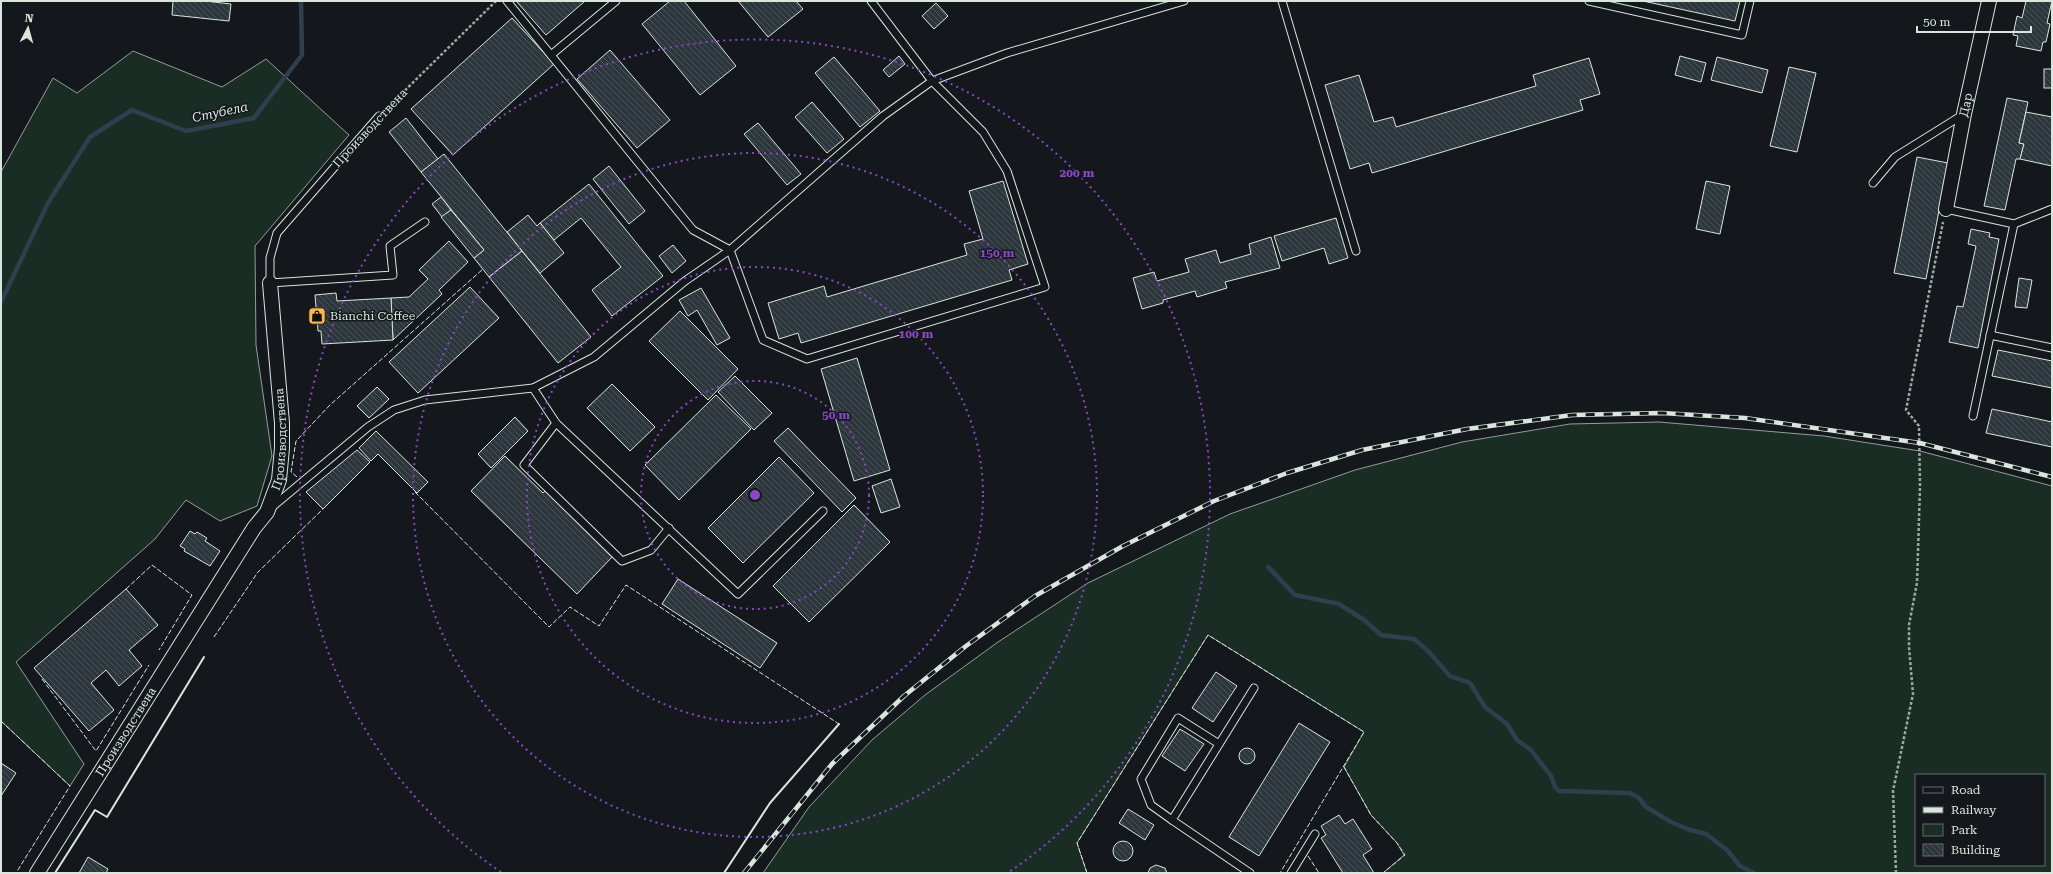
<svg xmlns="http://www.w3.org/2000/svg" width="2053" height="874" viewBox="0 0 2053 874" font-family="'Roboto Serif',serif">
  <defs>
    <pattern id="building-back-hatch" width="6" height="6" patternUnits="userSpaceOnUse"><rect width="6" height="6" fill="#2c363c"/><path d="M-1 5l2 2M0 0l6 6M5-1l2 2" fill="none" stroke="#4a5358"/></pattern>
  </defs>
  <rect width="100%" height="100%" fill="#14181c"/>
  <g fill="#1a2d24" stroke="#939e99" fill-rule="evenodd">
    <path d="M 133,51 L 222,87 L 266,59 L 349,135 L 255,246 L 256,345 L 272,456 L 257,506 L 220,521 L 186,500 L 155,539 L 16,662 L 84,764 L 70,786 L 1,721 L 1,172 L 53,78 L 77,93 Z"/>
    <path d="M 1659,422 L 1824,436 L 1920,451 L 2052,486 L 2052,873 L 1383,873 L 1404,855 L 1397,843 L 1371,815 L 1344,767 L 1364,732 L 1208,635 L 1077,843 L 1087,873 L 763,873 L 809,807 L 872,740 L 925,695 L 998,642 L 1088,583 L 1230,514 L 1355,470 L 1462,442 L 1570,424 ZM 1916,775 L 2044,775 L 2044,865 L 1916,865 Z"/>
  </g>
  <g fill="none" stroke-linecap="round" stroke-linejoin="round">
    <g stroke="#2f3f4d" stroke-width="4.5">
      <path d="M 1,302 L 48,203 L 90,137 L 132,110 L 186,131 L 254,118 L 302,55 L 301,1"/>
      <path d="M 1268,567 L 1295,595 L 1339,604 L 1364,620 L 1381,635 L 1414,639 L 1429,652 L 1450,676 L 1470,683 L 1485,707 L 1507,724 L 1517,740 L 1531,750 L 1551,776 L 1555,787 L 1559,791 L 1630,793 L 1639,798 L 1646,807 L 1671,822 L 1690,830 L 1706,834 L 1727,850 L 1740,866 L 1754,873"/>
    </g>
  </g>
  <g fill="url(#building-back-hatch)" stroke="#d8e6dc">
    <path d="M 173,1 L 205,1 L 231,4 L 229,21 L 172,15 Z"/>
    <path d="M 519,1 L 585,1 L 546,35 L 517,2 Z"/>
    <path d="M 670,1 L 684,1 L 736,66 L 700,95 L 642,24 Z"/>
    <path d="M 738,1 L 796,1 L 803,9 L 768,37 Z"/>
    <path d="M 1643,1 L 1740,1 L 1735,21 Z"/>
    <path d="M 2026,1 L 2052,1 L 2047,23 L 2050,24 L 2046,42 L 2043,42 L 2041,51 L 2016,46 L 2018,36 L 2013,35 L 2017,16 L 2022,18 Z"/>
    <path d="M 936,3 L 948,16 L 934,29 L 922,16 Z"/>
    <path d="M 512,18 L 554,64 L 453,155 L 411,109 Z"/>
    <path d="M 610,50 L 670,120 L 637,148 L 577,79 Z"/>
    <path d="M 899,56 L 905,64 L 889,77 L 883,70 Z"/>
    <path d="M 1680,56 L 1706,63 L 1701,82 L 1675,75 Z"/>
    <path d="M 834,57 L 880,111 L 860,127 L 815,73 Z"/>
    <path d="M 1717,57 L 1768,70 L 1762,93 L 1711,80 Z"/>
    <path d="M 1589,58 L 1600,94 L 1580,100 L 1583,110 L 1372,173 L 1369,163 L 1350,169 L 1325,85 L 1359,75 L 1374,122 L 1393,117 L 1396,127 L 1536,86 L 1533,75 Z"/>
    <path d="M 1789,67 L 1816,73 L 1797,152 L 1770,146 Z"/>
    <rect x="2044" y="69" width="8" height="19"/>
    <path d="M 2007,98 L 2028,102 L 2019,143 L 2024,144 L 2020,159 L 2016,159 L 2005,210 L 1984,206 Z"/>
    <path d="M 812,102 L 844,139 L 827,153 L 795,117 Z"/>
    <path d="M 2026,112 L 2052,117 L 2052,166 L 2020,159 L 2024,144 L 2019,143 Z"/>
    <path d="M 406,118 L 438,159 L 421,172 L 389,132 Z"/>
    <path d="M 758,123 L 801,174 L 787,185 L 744,134 Z"/>
    <path d="M 444,154 L 522,251 L 489,277 L 474,258 L 484,250 L 421,172 Z"/>
    <path d="M 1917,157 L 1948,163 L 1926,279 L 1894,273 Z"/>
    <path d="M 609,166 L 645,211 L 629,224 L 593,179 Z"/>
    <path d="M 1003,181 L 1028,264 L 1009,270 L 1012,280 L 801,343 L 798,333 L 779,339 L 768,303 L 824,286 L 827,297 L 967,255 L 964,244 L 983,239 L 969,191 Z"/>
    <path d="M 1706,181 L 1730,186 L 1720,234 L 1696,229 Z"/>
    <path d="M 589,184 L 663,276 L 612,316 L 592,290 L 621,267 L 581,218 L 554,240 L 540,223 Z"/>
    <path d="M 441,197 L 451,210 L 442,217 L 432,204 Z"/>
    <path d="M 451,210 L 484,250 L 474,258 L 441,217 Z"/>
    <path d="M 528,215 L 537,226 L 540,223 L 564,253 L 540,273 L 507,232 Z"/>
    <path d="M 1336,218 L 1348,258 L 1329,264 L 1324,248 L 1282,261 L 1274,236 Z"/>
    <path d="M 1971,229 L 1990,233 L 1989,237 L 1999,239 L 1978,348 L 1949,342 L 1957,306 L 1963,307 L 1976,246 L 1968,244 Z"/>
    <path d="M 1271,237 L 1280,268 L 1225,282 L 1227,288 L 1197,297 L 1195,291 L 1163,300 L 1163,303 L 1142,309 L 1133,278 L 1154,272 L 1157,281 L 1189,272 L 1185,259 L 1216,250 L 1220,263 L 1251,254 L 1249,244 Z"/>
    <path d="M 449,241 L 468,262 L 439,290 L 442,294 L 393,340 L 391,298 L 409,297 L 428,279 L 419,270 Z"/>
    <path d="M 673,245 L 686,261 L 672,273 L 659,256 Z"/>
    <path d="M 522,251 L 591,337 L 558,363 L 489,277 Z"/>
    <path d="M 2019,278 L 2032,280 L 2027,308 L 2015,307 Z"/>
    <path d="M 470,287 L 499,318 L 418,393 L 389,362 Z"/>
    <path d="M 701,288 L 730,338 L 717,345 L 697,310 L 688,316 L 679,300 Z"/>
    <path d="M 336,293 L 337,301 L 391,298 L 393,340 L 322,344 L 321,331 L 318,331 L 315,295 Z"/>
    <path d="M 680,311 L 738,369 L 708,400 L 649,341 Z"/>
    <path d="M 1998,350 L 2052,361 L 2052,388 L 1992,376 Z"/>
    <path d="M 857,358 L 890,470 L 854,481 L 821,369 Z"/>
    <path d="M 735,376 L 772,413 L 754,430 L 718,392 Z"/>
    <path d="M 612,384 L 655,427 L 630,451 L 587,408 Z"/>
    <path d="M 377,387 L 389,399 L 369,418 L 357,406 Z"/>
    <path d="M 716,395 L 751,429 L 679,500 L 645,465 Z"/>
    <path d="M 1992,409 L 2052,422 L 2052,447 L 1986,433 Z"/>
    <path d="M 515,417 L 528,431 L 491,468 L 478,454 Z"/>
    <path d="M 788,428 L 856,498 L 842,512 L 774,441 Z"/>
    <path d="M 376,431 L 428,482 L 417,493 L 378,454 L 371,461 L 359,448 Z"/>
    <path d="M 357,450 L 370,462 L 323,509 L 306,492 Z"/>
    <path d="M 505,456 L 543,493 L 545,491 L 613,556 L 577,594 L 471,491 Z"/>
    <path d="M 779,457 L 814,493 L 743,563 L 708,528 Z"/>
    <path d="M 891,479 L 900,507 L 881,513 L 872,486 Z"/>
    <path d="M 854,505 L 890,542 L 809,622 L 773,586 Z"/>
    <path d="M 190,531 L 195,534 L 197,532 L 207,538 L 205,541 L 220,551 L 210,566 L 184,551 L 185,549 L 180,546 Z"/>
    <path d="M 678,579 L 777,643 L 760,668 L 662,604 Z"/>
    <path d="M 126,589 L 158,625 L 129,650 L 142,666 L 119,686 L 106,670 L 91,683 L 114,710 L 89,731 L 34,668 Z"/>
    <path d="M 1216,672 L 1237,686 L 1213,722 L 1192,708 Z"/>
    <path d="M 1299,723 L 1330,742 L 1259,856 L 1229,837 Z"/>
    <path d="M 1180,729 L 1204,744 L 1185,771 L 1162,756 Z"/>
    <circle cx="1247" cy="756" r="8"/>
    <path d="M 1,763 L 16,773 L 1,796 Z"/>
    <path d="M 1128,809 L 1154,825 L 1145,840 L 1119,823 Z"/>
    <path d="M 1339,815 L 1345,824 L 1353,819 L 1372,849 L 1363,855 L 1374,873 L 1343,873 L 1321,838 L 1326,835 L 1321,826 Z"/>
    <circle cx="1123" cy="851" r="10"/>
    <path d="M 88,857 L 108,869 L 106,873 L 79,873 Z"/>
    <path d="M 1156,865 L 1165,868 L 1167,873 L 1148,873 L 1150,868 Z"/>
  </g>
  <g fill="none" stroke-linecap="round" stroke-linejoin="round">
    <defs>
      <g id="service">
        <path d="M 507,1 L 693,230 L 730,250 L 763,340 L 807,359 L 1045,287 L 1007,171 L 983,132 L 932,81 L 871,1"/>
        <path d="M 1282,1 L 1356,251"/>
        <path d="M 1589,1 L 1742,35 L 1750,1"/>
        <path d="M 551,55 L 616,1"/>
        <path d="M 379,116 L 277,233 L 270,258 L 270,283 L 393,275 L 390,246 L 425,222"/>
        <path d="M 1873,183 L 1895,157 L 1964,114"/>
        <path d="M 1946,209 L 2014,224 L 2052,209"/>
        <path d="M 1990,335 L 2052,348"/>
        <path d="M 533,388 L 556,423 L 738,594 L 823,511"/>
        <path d="M 1973,416 L 2014,224"/>
        <path d="M 556,423 L 524,465 L 622,561 L 651,550 L 669,528"/>
        <path d="M 271,508 L 368,427 L 394,410 L 425,400 L 533,388 L 594,357 L 685,281 L 730,250 L 883,116 L 932,81 L 1007,53 L 1184,1"/>
        <path d="M 1172,820 L 1151,805 L 1141,779 L 1178,718 L 1219,744"/>
        <path d="M 1250,873 L 1172,820 L 1254,688"/>
        <path d="M 1291,873 L 1315,834"/>
      </g>
      <g id="minor">
        <path id="s1" d="M 1946,209 L 1964,114 L 1989,1"/>
        <path id="s2" d="M 37,873 L 254,528 L 267,512 L 279,480 L 282,448 L 282,423 L 270,283"/>
      </g>
    </defs>
    <use href="#service" stroke="#d8e6dc" stroke-width="9"/>
    <use href="#minor" stroke="#d8e6dc" stroke-width="16"/>
    <g stroke="#9da8a2" stroke-width="2.5" stroke-dasharray="3 2" stroke-linecap="butt">
      <path d="M 387,108 L 496,1"/>
      <path d="M 1896,873 L 1893,791 L 1913,694 L 1909,647 L 1909,625 L 1917,583 L 1920,487 L 1919,426 L 1906,410 L 1943,222"/>
    </g>
    <use href="#service" stroke="#14181c" stroke-width="7"/>
    <use href="#minor" stroke="#14181c" stroke-width="14"/>
    <defs>
      <path id="rail" d="M 744,873 L 832,764 L 904,696 L 966,646 L 1035,596 L 1123,546 L 1214,501 L 1287,473 L 1362,450 L 1467,429 L 1572,415 L 1662,413 L 1745,418 L 1920,443 L 2052,477"/>
    </defs>
    <use href="#rail" stroke="#d8e6dc" stroke-width="4.5"/>
    <use href="#rail" stroke="#14181c" stroke-width="3" stroke-dasharray="9" stroke-linecap="butt"/>
    <g stroke="#d8e6dc" stroke-width="1" stroke-dasharray="5 2" stroke-linecap="butt">
      <path d="M 297,477 L 291,472 L 296,441 L 330,405 L 483,269"/>
      <path d="M 415,492 L 549,627 L 570,607 L 599,626 L 626,585 L 839,724"/>
      <path d="M 126,589 L 152,565 L 192,595 L 159,650"/>
      <path d="M 214,637 L 258,572 L 324,508"/>
      <path d="M 42,679 L 96,751 L 149,665"/>
      <path d="M 1,721 L 70,786 L 16,873"/>
      <path d="M 1344,767 L 1371,815 L 1397,843 L 1405,855 L 1383,873"/>
      <path d="M 1308,856 L 1319,873"/>
      <path d="M 1087,873 L 1077,843 L 1208,635 L 1364,732 L 1280,873"/>
    </g>
    <g stroke="#d8e6dc" stroke-width="2">
      <path d="M 55,873 L 95,810 L 107,817 L 204,657"/>
      <path d="M 724,873 L 770,803 L 839,724"/>
    </g>
  </g>
  <g fill="none" stroke="#8948c3" stroke-width="2" stroke-dasharray="2 4">
    <circle cx="755" cy="495" r="114"/>
    <circle cx="755" cy="495" r="228"/>
    <circle cx="755" cy="495" r="342"/>
    <path d="M501 872A455 455 0 1 1 1009 872"/>
  </g>
  <defs>
    <symbol id="shop-square" viewBox="-11 -11 22 22"><rect x="-9" y="-9" width="18" height="18" rx="4" fill="#ffb74d" stroke="#14181c"/><path d="M-5-2.5h2.3a2.7 3.5 0 0 1 5.4 0H5L5.5 6h-11ZM-1.5-2.5h3a1.5 2.3 0 0 0-3 0Z" fill="#111"/></symbol>
  </defs>
  <g fill-rule="evenodd">
    <use href="#shop-square" x="307" y="306" width="20" height="20"/>
  </g>
  <g text-anchor="middle" dominant-baseline="central" stroke-width="3" stroke-linejoin="round" paint-order="stroke">
    <g font-size="12" fill="#d8e6dc" stroke="#14181c">
      <text stroke="none"><textPath href="#s1" startOffset="106">Дар</textPath></text>
      <text transform="translate(370 128) rotate(-47)">Производствена</text>
      <text stroke="none"><textPath href="#s2" startOffset="503">Производствена</textPath></text>
      <text stroke="none"><textPath href="#s2" startOffset="167">Производствена</textPath></text>
    </g>
    <g font-size="12" fill="#d8e6dc" stroke="#14181c" text-anchor="start">
      <text x="330" y="316">Bianchi Coffee</text>
    </g>
    <g font-size="13" font-style="italic" fill="#d8e6dc" stroke="#14181c">
      <text transform="translate(220 112) rotate(-12)">Стубела</text>
    </g>
  </g>
  <circle cx="755" cy="495" r="6" fill="#8948c3" stroke="#14181c" stroke-width="2"/>
  <g font-size="12" text-anchor="middle" font-weight="bold" fill="#8948c3" stroke="#14181c" stroke-width="3" stroke-linejoin="round" paint-order="stroke">
    <text x="1077" y="177">200 m</text>
    <text x="997" y="257">150 m</text>
    <text x="916" y="338">100 m</text>
    <text x="836" y="419">50 m</text>
  </g>
  <rect width="2053" height="874" fill="none" stroke="#d8e6dc" stroke-width="4"/>
  <rect x="1915" y="774" width="130" height="92" fill="#14181c" stroke="#626a69"/>
  <rect x="1923" y="787" width="20" height="6" fill="#14181c" stroke="#626a69"/>
  <text x="1951" y="794" font-size="12" fill="#d8e6dc">Road</text>
  <rect x="1923" y="807" width="20" height="6" fill="#d8e6dc" stroke="#626a69"/>
  <text x="1951" y="814" font-size="12" fill="#d8e6dc">Railway</text>
  <rect x="1923" y="824" width="20" height="12" fill="#1a2d24" stroke="#626a69"/>
  <text x="1951" y="834" font-size="12" fill="#d8e6dc">Park</text>
  <rect x="1923" y="844" width="20" height="12" fill="url(#building-back-hatch)" stroke="#626a69"/>
  <text x="1951" y="854" font-size="12" fill="#d8e6dc">Building</text>
  <g transform="translate(28 28) rotate(6)" stroke="#14181c" stroke-width="3" paint-order="stroke">
  <path d="M0-3L7 15L0 10L-7 15Z" fill="#d8e6dc"/>
  <text y="-6" font-size="11" font-weight="bold" text-anchor="middle" fill="#d8e6dc">N</text>
  </g>
  <path d="M1917 26v6h114v-6" fill="none" stroke="#d8e6dc" stroke-width="2"/>
  <text x="1923" y="26" font-size="12" fill="#d8e6dc" stroke="#14181c" stroke-width="3" paint-order="stroke">50 m</text>
</svg>
